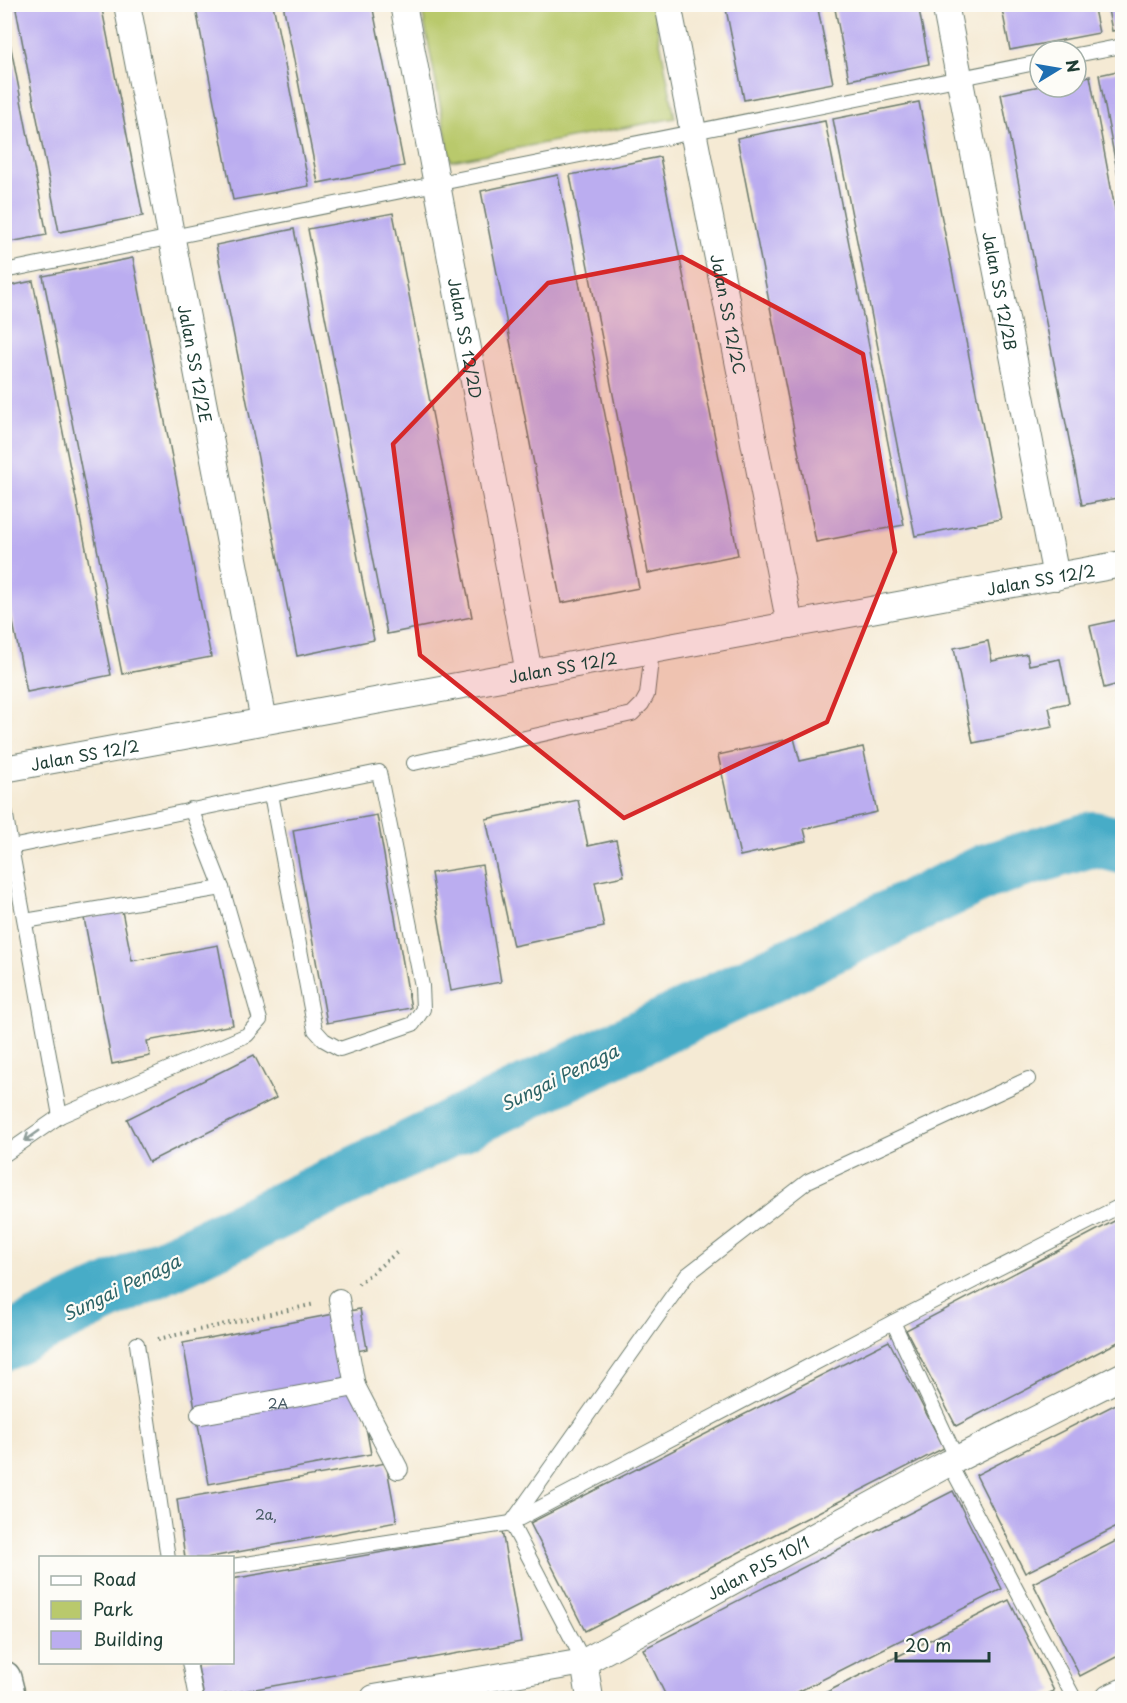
<svg xmlns="http://www.w3.org/2000/svg" width="1127" height="1703" viewBox="0 0 1127 1703" font-family="'Playpen Sans',sans-serif">
  <rect width="100%" height="100%" fill="#fdfcf7"/>
  <filter id="ink" filterUnits="userSpaceOnUse"><feTurbulence type="fractalNoise" baseFrequency=".0167" numOctaves="2"/><feDisplacementMap in="SourceGraphic" scale="12" xChannelSelector="R" yChannelSelector="G"/><feConvolveMatrix kernelMatrix="1 2 1 2 8 2 1 2 1" color-interpolation-filters="sRGB"/></filter>
  <filter id="wash" filterUnits="userSpaceOnUse"><feTurbulence type="fractalNoise" baseFrequency=".008" numOctaves="4" result="noise"/><feDisplacementMap in="SourceGraphic" scale="24" xChannelSelector="R" yChannelSelector="G"/><feGaussianBlur stdDeviation="1.35" result="paint"/><feColorMatrix in="noise" values="0 0 0 0 0 0 0 0 0 0 0 0 0 0 0 0 0 1.4 0 .05"/><feComposite in="paint" operator="in"/></filter>
  <g filter="url(#wash)">
    <rect width="100%" height="100%" fill="#f5ead4"/>
    <path fill="#b9c96c" stroke="#6c8350" stroke-width="1.5" d="M 421,5 L 653,5 L 675,118 L 451,161 Z"/>
    <g fill="none" stroke-linecap="round" stroke-linejoin="round">
      <path stroke="#47acc7" stroke-width="56" d="M 4,1343 L 987,871 L 1093,839 L 1122,846"/>
    </g>
    <g id="blocks">
      <g fill="#bbadf0">
        <path d="M 15,4 L 101,4 L 143,216 L 59,232 Z"/>
        <path d="M 195,4 L 273,4 L 309,186 L 233,200 Z"/>
        <path d="M 283,4 L 372,4 L 404,166 L 318,183 Z"/>
        <path d="M 725,4 L 817,4 L 833,83 L 744,100 Z"/>
        <path d="M 834,4 L 918,4 L 929,64 L 849,80 Z"/>
        <path d="M 1001,4 L 1093,4 L 1099,33 L 1010,50 Z"/>
        <path d="M 1107,4 L 1122,4 L 1122,29 L 1112,31 Z"/>
        <path d="M 6,22 L 47,235 L 4,243 L 4,23 Z"/>
        <path d="M 1122,70 L 1122,192 L 1121,192 L 1099,75 Z"/>
        <path d="M 1090,76 L 1122,246 L 1122,497 L 1082,505 L 1001,94 L 1040,86 L 1076,87 L 1076,79 Z"/>
        <path d="M 919,102 L 1001,519 L 915,536 L 833,119 Z"/>
        <path d="M 825,121 L 904,525 L 816,542 L 737,138 Z"/>
        <path d="M 660,157 L 738,555 L 648,573 L 570,175 Z"/>
        <path d="M 558,175 L 639,588 L 561,603 L 481,191 Z"/>
        <path d="M 393,213 L 472,617 L 387,634 L 308,229 Z"/>
        <path d="M 294,229 L 374,640 L 297,656 L 216,245 Z"/>
        <path d="M 133,258 L 211,657 L 122,674 L 43,276 Z"/>
        <path d="M 33,281 L 111,675 L 27,692 L 4,578 L 4,287 Z"/>
        <path d="M 1122,619 L 1122,683 L 1104,688 L 1090,626 Z"/>
        <path d="M 988,641 L 992,661 L 1027,654 L 1029,665 L 1060,659 L 1069,703 L 1049,707 L 1053,727 L 973,743 L 954,648 Z"/>
        <path d="M 794,738 L 800,761 L 863,747 L 877,812 L 804,829 L 807,841 L 740,856 L 718,755 Z"/>
        <path d="M 578,800 L 588,846 L 616,840 L 624,876 L 595,882 L 604,927 L 513,946 L 486,819 Z"/>
        <path d="M 377,815 L 411,1008 L 327,1023 L 293,830 Z"/>
        <path d="M 482,865 L 501,982 L 451,991 L 431,873 Z"/>
        <path d="M 122,911 L 132,961 L 218,945 L 233,1025 L 147,1041 L 150,1056 L 112,1064 L 84,918 Z"/>
        <path d="M 254,1055 L 276,1098 L 149,1162 L 127,1119 Z"/>
        <path d="M 1122,1217 L 1122,1340 L 956,1426 L 906,1330 Z"/>
        <path d="M 360,1309 L 367,1349 L 352,1352 L 371,1454 L 209,1484 L 183,1343 Z"/>
        <path d="M 889,1341 L 944,1448 L 585,1631 L 530,1523 Z"/>
        <path d="M 1122,1401 L 1122,1524 L 1025,1573 L 976,1475 Z"/>
        <path d="M 386,1463 L 397,1522 L 206,1558 L 185,1558 L 177,1499 Z"/>
        <path d="M 953,1491 L 1002,1589 L 786,1698 L 667,1698 L 643,1649 Z"/>
        <path d="M 502,1531 L 521,1642 L 204,1698 L 197,1662 L 232,1662 L 232,1579 Z"/>
        <path d="M 1122,1538 L 1122,1654 L 1080,1676 L 1033,1583 Z"/>
        <path d="M 1009,1600 L 1054,1691 L 1039,1698 L 815,1698 Z"/>
      </g>
    </g>
  </g>
  <g filter="url(#ink)">
    <use href="#blocks" fill-opacity="0" stroke="#6a7a6c" stroke-width="1.5"/>
    <g fill="none" stroke-linecap="round" stroke-linejoin="round">
      <defs>
        <g id="service">
          <path d="M 1076,55 L 1122,46"/>
          <path d="M 4,271 L 1040,62"/>
          <path d="M 414,763 L 632,714 L 642,704 L 647,695 L 652,651"/>
          <path d="M 4,803 L 11,847 L 60,1116"/>
          <path d="M 11,847 L 379,772 L 422,986 L 423,1009 L 413,1024 L 340,1049 L 324,1040 L 315,1030 L 271,794"/>
          <path d="M 25,921 L 222,888"/>
          <path d="M 4,1155 L 60,1116 L 247,1035 L 260,1020 L 222,888 L 191,809"/>
          <path d="M 893,1322 L 957,1459"/>
          <path d="M 137,1344 L 168,1558"/>
          <path d="M 949,1463 L 1074,1698"/>
          <path d="M 512,1522 L 687,1275 L 808,1181 L 1028,1079"/>
          <path d="M 511,1523 L 584,1662"/>
          <path d="M 232,1566 L 511,1523 L 893,1322 L 1122,1205"/>
          <path d="M 189,1662 L 196,1698"/>
        </g>
        <g id="pedestrian">
          <path d="M 355,1386 L 398,1469"/>
          <path d="M 201,1414 L 355,1386 L 339,1299"/>
        </g>
        <g id="minor">
          <path id="s1" d="M 127,4 L 264,721"/>
          <path id="s2" d="M 403,4 L 529,673"/>
          <path id="s3" d="M 668,4 L 790,625"/>
          <path id="s4" d="M 945,4 L 1056,577"/>
          <path id="s5" d="M 4,769 L 1122,564"/>
          <path d="M 584,1662 L 590,1698"/>
          <path id="s6" d="M 374,1698 L 584,1662 L 949,1463 L 1122,1376"/>
          <path d="M 1109,1698 L 1122,1692"/>
        </g>
        <path id="motorway" d="M 4,1678 L 9,1698"/>
      </defs>
      <use href="#service" stroke="#6a7a6c" stroke-width="16"/>
      <use href="#pedestrian" stroke="#6a7a6c" stroke-width="22"/>
      <use href="#minor" stroke="#6a7a6c" stroke-width="28"/>
      <use href="#motorway" stroke="#6a7a6c" stroke-width="36"/>
      <g stroke="#6a7a6c" stroke-width="4" stroke-dasharray="1.5 4.5" stroke-linecap="butt">
        <path d="M 358,1284 L 400,1250"/>
        <path d="M 158,1339 L 315,1304"/>
      </g>
      <use href="#service" stroke="#fff" stroke-width="14"/>
      <use href="#pedestrian" stroke="#fff" stroke-width="20"/>
      <use href="#minor" stroke="#fff" stroke-width="26"/>
      <use href="#motorway" stroke="#fff" stroke-width="33"/>
    </g>
    <defs><path id="oneway-shaft" d="M-6 0H5M1.5-3L5.5 0L1.5 3" fill="none" stroke-width="1.6" stroke-linecap="round" stroke-linejoin="round" transform="scale(1.5)"/></defs>
    <use stroke="#8f9e9a" href="#oneway-shaft" transform="translate(32 1136) rotate(145)"/>
  </g>
  <path fill="#d62828" fill-opacity="0.2" stroke="#d62828" stroke-width="4.5" stroke-linejoin="round" d="M 682,257 L 863,354 L 895,552 L 827,722 L 624,818 L 420,655 L 393,444 L 548,283 Z"/>
  <g text-anchor="middle" dominant-baseline="central" stroke-width="4.5" stroke-linejoin="round" paint-order="stroke">
    <g font-size="14" fill="#465963">
      <text x="278" y="1403">2A</text>
      <text x="266" y="1514">2a,</text>
    </g>
    <g font-size="16" fill="#1f3d34" stroke="#fdfcf7">
      <text stroke="none"><textPath href="#s4" startOffset="292">Jalan SS 12/2B</textPath></text>
      <text stroke="none"><textPath href="#s3" startOffset="316">Jalan SS 12/2C</textPath></text>
      <text stroke="none"><textPath href="#s2" startOffset="340">Jalan SS 12/2D</textPath></text>
      <text stroke="none"><textPath href="#s1" startOffset="366">Jalan SS 12/2E</textPath></text>
      <text stroke="none"><textPath href="#s5" startOffset="1054">Jalan SS 12/2</textPath></text>
      <text stroke="none"><textPath href="#s5" startOffset="568">Jalan SS 12/2</textPath></text>
      <text stroke="none"><textPath href="#s5" startOffset="82">Jalan SS 12/2</textPath></text>
      <text stroke="none"><textPath href="#s6" startOffset="411">Jalan PJS 10/1</textPath></text>
    </g>
    <g font-size="18" font-style="italic" fill="#2d6467" stroke="#fdfcf7">
      <text transform="translate(559 1077) rotate(-26)">Sungai Penaga</text>
      <text transform="translate(121 1287) rotate(-26)">Sungai Penaga</text>
    </g>
  </g>
  <rect width="1127" height="1703" fill="none" stroke="#fdfcf7" stroke-width="24"/>
  <rect x="39" y="1556" width="195" height="108" fill="#fdfcf7" stroke="#a4b0a9" stroke-width="1.5"/>
  <rect x="51" y="1576" width="30" height="9" fill="#ffffff" stroke="#a4b0a9" stroke-width="1.5"/>
  <text x="93" y="1586" font-size="18" fill="#1f3d34">Road</text>
  <rect x="51" y="1601" width="30" height="18" fill="#b9c96c" stroke="#a4b0a9" stroke-width="1.5"/>
  <text x="93" y="1616" font-size="18" fill="#1f3d34">Park</text>
  <rect x="51" y="1631" width="30" height="18" fill="#bbadf0" stroke="#a4b0a9" stroke-width="1.5"/>
  <text x="93" y="1646" font-size="18" fill="#1f3d34">Building</text>
  <g transform="translate(1058 69) rotate(79)"><circle r="28" fill="#fdfcf7" stroke="#a4b0a9" stroke-width="1.5"/>
  <path d="M0-4.5L10 22L0 15L-10 22Z" fill="#1f6fb2"/>
  <text y="-9" font-size="16" font-weight="bold" text-anchor="middle" fill="#1f3d34">N</text>
  </g>
  <path d="M896 1652v9h93v-9" fill="none" stroke="#1f3d34" stroke-width="3"/>
  <text x="905" y="1652" font-size="18" fill="#1f3d34" stroke="#fdfcf7" stroke-width="4.5" paint-order="stroke">20 m</text>
</svg>
